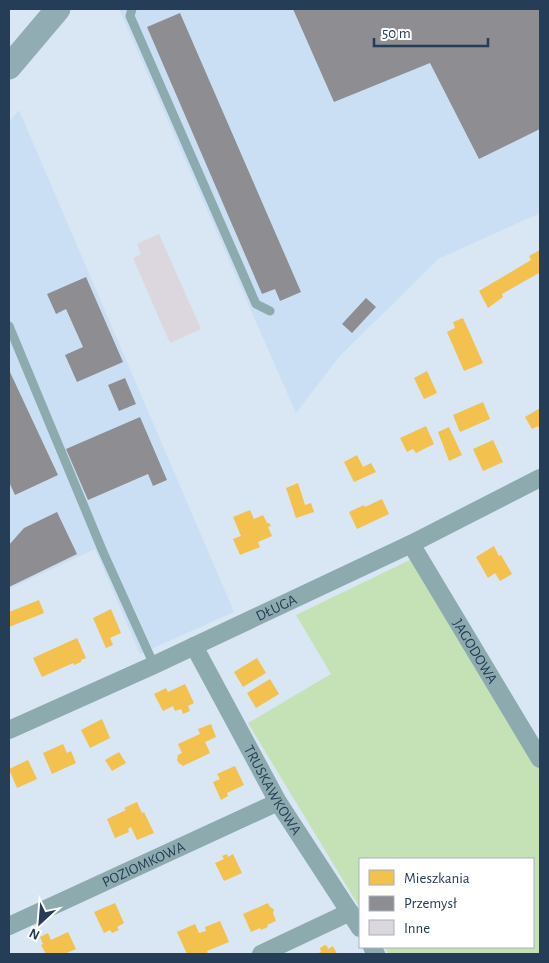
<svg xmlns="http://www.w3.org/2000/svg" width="549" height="963" viewBox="0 0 549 963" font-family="'Alegreya Sans',sans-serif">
  <rect width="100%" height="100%" fill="#d9e6f3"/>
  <g fill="#cbdff4">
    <path d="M 119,9 L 540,9 L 540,213 L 438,259 L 339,357 L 296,413 Z"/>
    <path d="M 19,110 L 234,612 L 140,654 L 95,549 L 9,589 L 9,122 Z"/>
  </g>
  <path fill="#c4e2b5" d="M 412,559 L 540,771 L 540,954 L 389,954 L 384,947 L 533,947 L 533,859 L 360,859 L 360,908 L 248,723 L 331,674 L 296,615 Z"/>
  <g fill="#f2c14e">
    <path d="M 540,250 L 540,274 L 539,273 L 502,294 L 503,297 L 488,308 L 479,291 L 531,260 L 529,256 Z"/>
    <path d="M 463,318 L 483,363 L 464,371 L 447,332 L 455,328 L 453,322 Z"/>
    <path d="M 427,371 L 437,393 L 424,399 L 414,378 Z"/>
    <path d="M 483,402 L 490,419 L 460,432 L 453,415 Z"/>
    <path d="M 540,408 L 540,430 L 538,426 L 532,429 L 525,417 Z"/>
    <path d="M 426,426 L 434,444 L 416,453 L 413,449 L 407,452 L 400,438 Z"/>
    <path d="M 449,427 L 462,455 L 449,461 L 438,432 Z"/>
    <path d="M 493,440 L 503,462 L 483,471 L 473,449 Z"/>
    <path d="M 357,455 L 363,467 L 371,463 L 376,472 L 354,482 L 344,462 Z"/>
    <path d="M 298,483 L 305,505 L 311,503 L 314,512 L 296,518 L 286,488 Z"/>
    <path d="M 382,499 L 389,514 L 357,529 L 349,512 L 364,505 L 365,507 Z"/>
    <path d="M 250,510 L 254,519 L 263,515 L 267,523 L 269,523 L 271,526 L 268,527 L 272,536 L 258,542 L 260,547 L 240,555 L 233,539 L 241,536 L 233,517 Z"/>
    <path d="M 494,546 L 499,556 L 501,555 L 512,574 L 500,581 L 495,573 L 488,578 L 476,557 Z"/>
    <path d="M 39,600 L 44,613 L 9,627 L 9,612 Z"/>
    <path d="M 111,609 L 121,633 L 110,638 L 113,645 L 106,648 L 93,618 Z"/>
    <path d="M 77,638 L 86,658 L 81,660 L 81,662 L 74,665 L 73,663 L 42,677 L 33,658 Z"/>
    <path d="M 257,658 L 266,673 L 243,687 L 234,672 Z"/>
    <path d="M 270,679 L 279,694 L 256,708 L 247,693 Z"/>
    <path d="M 185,684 L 194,703 L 188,706 L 190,711 L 183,714 L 181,709 L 175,711 L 173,706 L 163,711 L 154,694 L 166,688 L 168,692 Z"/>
    <path d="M 102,719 L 110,738 L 90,748 L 81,730 Z"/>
    <path d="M 211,724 L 216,737 L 205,742 L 210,753 L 183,766 L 179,763 L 177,760 L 178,755 L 182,753 L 178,744 L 200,734 L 198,729 Z"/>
    <path d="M 63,744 L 67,753 L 71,751 L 76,763 L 52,774 L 43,753 Z"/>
    <path d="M 119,752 L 126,763 L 112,771 L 105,760 Z"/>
    <path d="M 28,760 L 37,779 L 17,788 L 9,769 Z"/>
    <path d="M 235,766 L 244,785 L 227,793 L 228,796 L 221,800 L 213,782 L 220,779 L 217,774 Z"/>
    <path d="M 137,802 L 142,813 L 144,812 L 154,833 L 137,840 L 131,827 L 128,829 L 129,832 L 115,838 L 107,819 L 126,810 L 124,808 Z"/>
    <path d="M 227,854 L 228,857 L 233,854 L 242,873 L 224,881 L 215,863 L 224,859 L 222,856 Z"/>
    <path d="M 115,903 L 124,923 L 117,927 L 119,930 L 112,933 L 110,930 L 104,933 L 94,912 Z"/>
    <path d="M 268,903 L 270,907 L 272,908 L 274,910 L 273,913 L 276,921 L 267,925 L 268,927 L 261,930 L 260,928 L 251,932 L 243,914 Z"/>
    <path d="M 220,921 L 229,942 L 207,951 L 208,954 L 187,954 L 177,932 L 195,924 L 199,933 L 206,931 L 205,927 Z"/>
    <path d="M 68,932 L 76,949 L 64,954 L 46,954 L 41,945 L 43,944 L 40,937 L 48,933 L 51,940 Z"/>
    <path d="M 325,945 L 327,946 L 328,949 L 333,946 L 337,954 L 316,954 L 321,952 L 320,948 Z"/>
  </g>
  <g fill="#8d8d92">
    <path d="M 293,9 L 540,9 L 540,129 L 479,159 L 430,63 L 334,102 Z"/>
    <path d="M 180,13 L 301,292 L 280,301 L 275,289 L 262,294 L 147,27 Z"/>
    <path d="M 86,277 L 123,362 L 77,382 L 65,355 L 83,347 L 66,309 L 56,314 L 47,294 Z"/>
    <path d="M 366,298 L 376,307 L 352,333 L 342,324 Z"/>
    <path d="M 9,370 L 58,475 L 15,495 L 9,482 Z"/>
    <path d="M 125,378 L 136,404 L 119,411 L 108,385 Z"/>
    <path d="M 140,417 L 167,480 L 153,486 L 148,474 L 88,500 L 66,449 Z"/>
    <path d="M 57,512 L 77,554 L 9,587 L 9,545 L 24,528 Z"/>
  </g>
  <path fill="#dcd7de" d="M 159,234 L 201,329 L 170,343 L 133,258 L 141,254 L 137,244 Z"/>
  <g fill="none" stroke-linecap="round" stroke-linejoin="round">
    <g stroke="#8daaaf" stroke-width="9">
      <path d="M 132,9 L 130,16 L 256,304 L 270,311"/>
      <path d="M 9,326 L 103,552 L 154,665"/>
    </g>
    <g stroke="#8daaaf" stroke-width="18">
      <path id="s1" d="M 411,544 L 540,759"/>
      <path id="s2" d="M 194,646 L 278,802 L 360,928"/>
      <path id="s3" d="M 9,730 L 154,665 L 411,544 L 540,478"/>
      <path id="s4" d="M 9,926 L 278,802"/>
      <path d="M 372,947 L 376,954"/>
      <path d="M 261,954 L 350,912"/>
    </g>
    <path stroke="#91acb2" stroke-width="25" d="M 9,67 L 58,9"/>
  </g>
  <g text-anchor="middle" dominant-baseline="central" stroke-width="5" stroke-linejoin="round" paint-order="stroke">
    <g font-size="15" fill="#253d56" stroke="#fff">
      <text stroke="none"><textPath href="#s3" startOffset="294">DŁUGA</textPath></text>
      <text stroke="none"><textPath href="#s1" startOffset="125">JAGODOWA</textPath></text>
      <text stroke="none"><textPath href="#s2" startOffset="164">TRUSKAWKOWA</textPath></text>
      <text stroke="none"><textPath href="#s4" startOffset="148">POZIOMKOWA</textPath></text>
    </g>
  </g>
  <rect width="549" height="963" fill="none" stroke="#253d56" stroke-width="20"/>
  <rect x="359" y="858" width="175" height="90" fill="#ffffff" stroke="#a8b1bb"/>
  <rect x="369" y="870" width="25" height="15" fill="#f2c14e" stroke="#a8b1bb"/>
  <text x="404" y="883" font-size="15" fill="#253d56">Mieszkania</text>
  <rect x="369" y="896" width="25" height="15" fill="#8d8d92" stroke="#a8b1bb"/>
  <text x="404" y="908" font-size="15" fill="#253d56">Przemysł</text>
  <rect x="369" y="920" width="25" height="15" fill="#dcd7de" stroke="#a8b1bb"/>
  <text x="404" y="933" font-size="15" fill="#253d56">Inne</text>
  <g transform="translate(40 923) rotate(206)" stroke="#ffffff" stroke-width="4" paint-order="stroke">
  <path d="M0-4L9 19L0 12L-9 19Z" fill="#253d56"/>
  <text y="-8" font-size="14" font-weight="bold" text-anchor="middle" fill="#253d56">N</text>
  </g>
  <path d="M374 38v8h114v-8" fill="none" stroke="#253d56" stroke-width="2.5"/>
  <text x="382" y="38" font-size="15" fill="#253d56" stroke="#ffffff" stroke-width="4" paint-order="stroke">50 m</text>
</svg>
